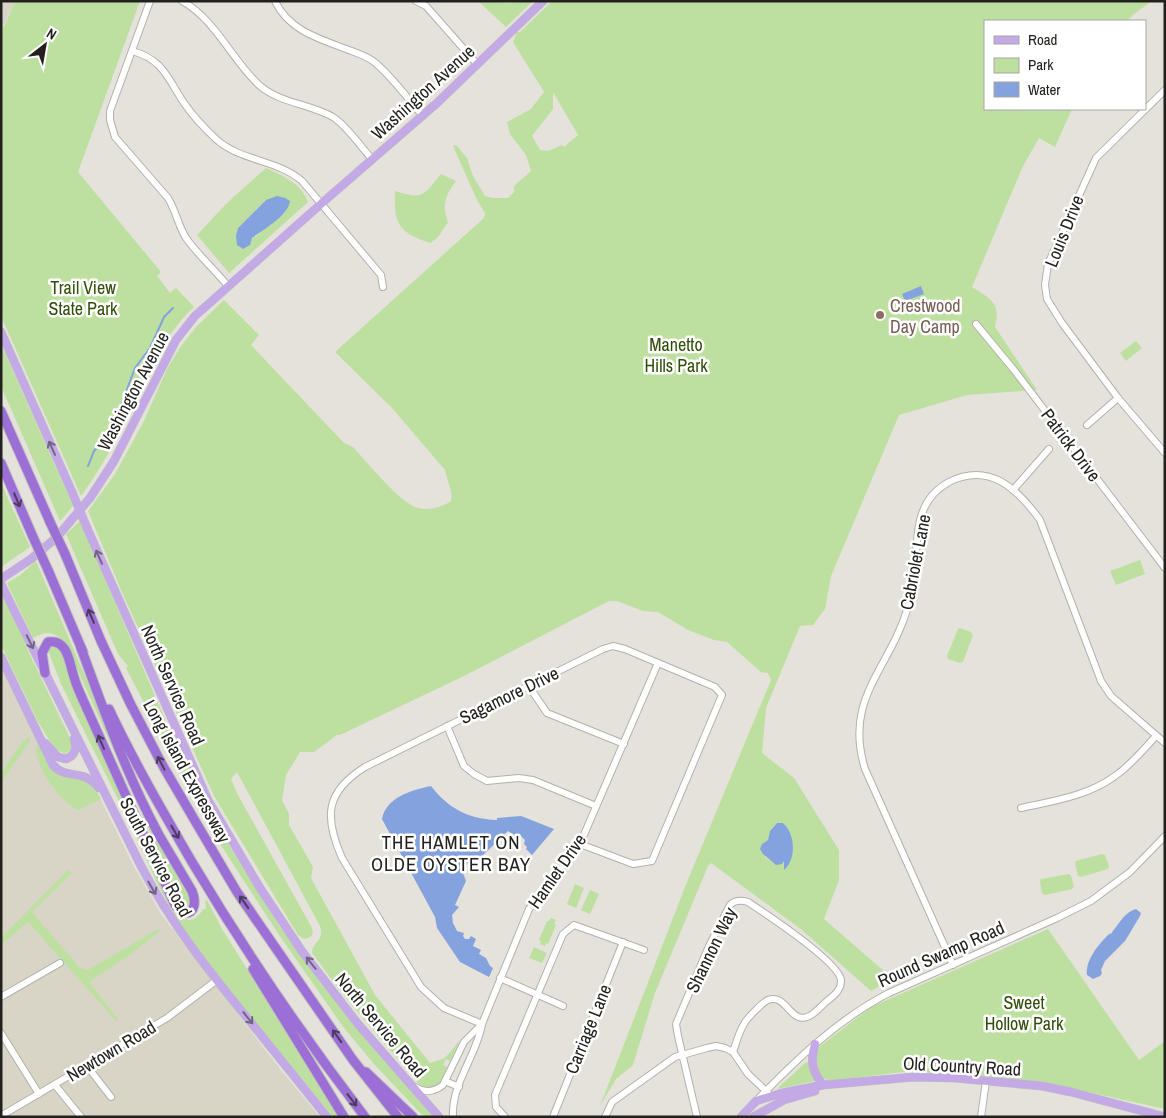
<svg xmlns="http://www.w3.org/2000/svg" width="1166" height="1118" viewBox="0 0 1166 1118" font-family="'Archivo Narrow',sans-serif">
  <rect width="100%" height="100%" fill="#e4e2da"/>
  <g fill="#d8d5c7">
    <path d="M 1,1 L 15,1 L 3,27 L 1,26 Z"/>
    <path d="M 1,666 L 56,773 L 64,777 L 79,777 L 95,788 L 134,867 L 161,914 L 280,1069 L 320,1117 L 1,1117 Z"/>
  </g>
  <g fill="#bde0a0" fill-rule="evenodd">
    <path d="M 15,1 L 140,1 L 78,172 L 161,272 L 157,276 L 170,293 L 176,288 L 194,307 C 160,338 143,384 124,424 C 111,450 97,474 81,496 L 1,316 L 1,26 L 4,27 Z"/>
    <path d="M 478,1 L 508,3 L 533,1 L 506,27 Z"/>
    <path d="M 552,1 L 1152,1 L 1134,14 L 1127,21 L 985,21 L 985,109 L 1072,109 L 1055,147 L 1039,138 L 1023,166 L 972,287 C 991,299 1001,303 995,327 L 1037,390 L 967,395 L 899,415 L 831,576 L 825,609 L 813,625 L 800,626 L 766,708 L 762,753 L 794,778 L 839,850 L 839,880 L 824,919 L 893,979 L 871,991 L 802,930 L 711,863 L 708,866 L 655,993 L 633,1065 L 616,1079 L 600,1106 L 687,882 L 771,680 L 768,673 L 761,672 L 727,642 L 714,640 L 688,630 L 658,612 L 643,611 L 617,601 L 609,601 L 466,675 L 340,735 L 337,735 L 314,752 L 300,752 L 286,775 L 282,800 L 289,814 L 289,825 L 313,867 L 311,878 L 375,995 L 430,1063 L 445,1058 L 460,1040 L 450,1061 L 446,1059 L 443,1065 L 447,1067 L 440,1084 C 431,1088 426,1090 418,1083 L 344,996 L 312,953 C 312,941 325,942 320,926 L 237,772 L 231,779 L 238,795 L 312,928 L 313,934 C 308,940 304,940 298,935 L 214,796 L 121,590 L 88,511 L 115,474 L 143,423 L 167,369 L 181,346 L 197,326 L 224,300 L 259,335 L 251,345 L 344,443 L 353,447 C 366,461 401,504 418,508 C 428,511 443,507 451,501 C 453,490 447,481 445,470 L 392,408 L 335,352 L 484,218 L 485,213 L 477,200 L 453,146 L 456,145 L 467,158 L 473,176 L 485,196 L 493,198 L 508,198 L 514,192 L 514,186 L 531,171 L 526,155 L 510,134 L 507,122 L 531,109 L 544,92 L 513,42 L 517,32 L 520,32 ZM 553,92 L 578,135 L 564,147 L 562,145 L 548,151 L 540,150 L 532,136 L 553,109 ZM 777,823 L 783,823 C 787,827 787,829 789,834 C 794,851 794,853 784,869 L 784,860 L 774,863 L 765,857 L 762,844 L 768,840 L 773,827 Z"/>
    <path d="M 266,168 C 283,176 301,183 308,202 L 229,273 L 197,235 L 227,203 ZM 266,200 L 285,213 L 252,239 L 238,228 Z"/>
    <path d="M 441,174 L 456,181 C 445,196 442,204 448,223 C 439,233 443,235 430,243 C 398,232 394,224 395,191 C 423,200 423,196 441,174 Z"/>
    <path d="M 1136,341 L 1142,348 L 1126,361 L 1120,353 Z"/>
    <path d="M 1,344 L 73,506 L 60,521 L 1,386 Z"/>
    <path d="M 1,483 L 30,547 L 1,567 Z"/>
    <path d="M 80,521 L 171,733 L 230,847 L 280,927 L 320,982 L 433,1117 L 424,1117 L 374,1064 L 344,1028 L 277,932 L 226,853 L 196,803 L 126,668 L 128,666 L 118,654 L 66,534 Z"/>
    <path d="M 1140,560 L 1145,574 L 1116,585 L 1110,571 Z"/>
    <path d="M 36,561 L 137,798 L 189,892 L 191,904 L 187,907 L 178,901 L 155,843 L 66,644 C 56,632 47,630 33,638 L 7,583 L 19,576 Z"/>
    <path d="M 1,595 L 23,636 L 28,651 L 72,742 L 70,750 L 65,754 L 54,748 L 37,720 L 1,645 Z"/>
    <path d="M 960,628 L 971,632 L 973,635 L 963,662 L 960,663 L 948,659 L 947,656 L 958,629 Z"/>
    <path d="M 54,646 L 60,647 L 175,910 C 184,923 194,924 203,909 L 206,909 L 205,902 L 207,900 L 222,929 L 340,1117 L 333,1117 L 215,972 L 185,932 L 171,910 L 155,879 L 138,840 L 61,684 L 49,653 L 50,648 Z"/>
    <path d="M 30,737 L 30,741 L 1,782 L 1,773 L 23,741 Z"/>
    <path d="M 39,743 L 56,773 L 64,777 L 79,777 L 95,788 L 101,799 L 78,810 C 60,801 36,769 36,748 Z"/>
    <path d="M 1102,854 L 1105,855 L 1109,866 L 1108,869 L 1081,877 L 1078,876 L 1075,863 L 1076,861 Z"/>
    <path d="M 68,870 L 72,873 L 32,912 L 79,967 L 88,970 L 158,929 L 160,931 L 131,954 L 89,982 L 118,1019 L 117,1022 L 28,922 L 1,945 L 1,938 Z"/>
    <path d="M 1069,874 L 1071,876 L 1074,887 L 1072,889 L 1045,895 L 1042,893 L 1040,882 L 1041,879 Z"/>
    <path d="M 575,884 L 584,888 L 576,908 L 567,904 Z"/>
    <path d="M 590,890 L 599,894 L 590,914 L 581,910 Z"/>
    <path d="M 551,918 L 556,920 L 554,924 L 556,925 L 548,944 L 546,943 L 545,946 L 540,944 L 541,941 L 539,940 L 547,921 L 549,921 Z"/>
    <path d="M 1048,929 L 1139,1060 L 1165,1041 L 1165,1109 L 1043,1082 L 911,1071 L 829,1081 L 822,1077 L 816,1069 L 814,1060 L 819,1047 L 871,1007 Z"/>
    <path d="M 534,947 L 547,953 L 542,963 L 529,958 Z"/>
    <path d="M 808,1062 L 815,1081 L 777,1089 L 805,1063 Z"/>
  </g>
  <g fill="#83a2de">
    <path d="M 277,196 L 285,198 L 290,201 C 288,216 264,229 252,238 L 250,245 L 243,249 L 237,245 L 236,236 L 238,228 L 266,200 Z"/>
    <path d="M 921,286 L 924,294 L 905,301 L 902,294 Z"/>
    <path d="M 431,786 C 448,808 467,818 494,820 L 497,820 L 497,818 L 521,816 L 554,829 L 532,855 L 526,849 L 527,847 L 524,844 L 525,840 L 519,834 L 516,836 L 508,831 L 480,858 L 475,858 L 468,862 L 463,873 L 466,881 L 455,905 L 459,907 L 452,915 L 453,923 L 457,931 L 464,933 L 463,936 L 465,939 L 469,939 L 471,936 L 476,939 L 473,946 L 481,950 L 479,954 L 486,958 L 490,966 L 493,968 L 489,977 L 460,962 L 437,928 L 435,917 L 382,819 C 386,797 412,790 431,786 Z"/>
    <path d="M 777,823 L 783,823 C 795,833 797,859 784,870 L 784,861 L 782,864 L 776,865 L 763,854 L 760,849 L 762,844 L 768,840 L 770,831 Z"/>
    <path d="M 1136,909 L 1141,913 L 1140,916 L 1125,941 L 1105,961 L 1101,970 L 1102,973 L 1100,976 L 1093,979 L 1087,975 C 1085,961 1098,945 1107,936 C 1112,931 1109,937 1113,931 C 1120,922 1125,912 1136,909 Z"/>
  </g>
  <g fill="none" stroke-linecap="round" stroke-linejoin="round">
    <path stroke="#83a2de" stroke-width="2" d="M 88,466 L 94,451 L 111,432 L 135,368 L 150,348 L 164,317 L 173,308"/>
    <defs>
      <g id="minor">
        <path d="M 150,1 L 110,111 L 110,120 L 115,137 L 168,198 C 176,211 178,225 186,238 C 198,255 215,270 228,286"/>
        <path d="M 182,1 C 216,20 231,59 259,85 C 279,103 310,104 333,117 C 348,127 360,146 372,159"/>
        <path d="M 275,1 C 289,31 320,39 349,50 C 357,53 366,56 373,61 C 390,74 408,99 422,115"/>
        <path d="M 416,1 L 426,6 L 477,64"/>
        <path d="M 132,51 C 163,59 168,79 184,103 C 193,116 205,129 217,140 C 241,161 278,160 302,181 L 381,275 L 383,287"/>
        <path d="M 1165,90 L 1096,158 L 1048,264 L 1045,285 L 1047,299 L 1062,323 L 1118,398 L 1165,453"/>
        <path d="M 976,324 L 1014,370 L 1165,568"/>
        <path d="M 1087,425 L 1118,398"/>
        <path d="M 1013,490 L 1049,449"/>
        <path d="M 528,685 L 547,713 L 624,744"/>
        <path d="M 447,726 L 464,766 L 474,774 L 487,781 L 519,778 L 533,780 L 596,806"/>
        <path d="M 1021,808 C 1053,801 1088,796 1115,776 C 1131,765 1143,750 1156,736"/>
        <path d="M 953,965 L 865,769 C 843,698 890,669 908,607 C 917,579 914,548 920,520 C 924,504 934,490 949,482 C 989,462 1017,488 1040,520 L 1101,681 L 1111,696 L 1165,743"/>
        <path d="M 500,978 L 563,1006"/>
        <path d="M 1,997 L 60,963"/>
        <path d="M 482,1024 L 444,1008 L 421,987 L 342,858 C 324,817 325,792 365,767 L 603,649 L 613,646 L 625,649 L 715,687 L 722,695 L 652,861 L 633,864 L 580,844"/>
        <path d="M 1,1033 L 39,1094"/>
        <path d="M 87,1066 L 111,1097"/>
        <path d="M 445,1081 L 459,1087"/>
        <path d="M 55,1085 L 81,1117"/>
        <path d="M 415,1087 C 424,1093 434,1092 443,1085 L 464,1042 L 482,1024"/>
        <path d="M 757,1100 C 796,1060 838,1019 889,993 L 1057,918 L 1091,901 L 1130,872 L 1165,836"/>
        <path d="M 1,1116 L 167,1018 L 217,980"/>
        <path d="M 453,1117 C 451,1084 477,1055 482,1024 L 529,909 L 580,844 L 658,663"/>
        <path d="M 505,1117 L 496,1107 L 495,1095 L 563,934 L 574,925 L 644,950"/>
        <path d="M 553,1117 L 623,942"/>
        <path d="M 605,1117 L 612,1102 L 675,1057 L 707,1048 L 716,1046 L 725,1048 L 733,1052 L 748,1074 L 768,1093"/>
        <path d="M 697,1117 L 678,1036 L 676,1024 L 709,946 L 730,905 C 735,900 741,900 748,902 C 766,914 838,961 841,980 C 842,989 834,996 827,1001 C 821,1006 814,1015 807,1017 C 790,1023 786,993 768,1000 C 763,1002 747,1018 744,1024 C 739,1032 736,1043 733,1052"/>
        <path d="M 981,1117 L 986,1081"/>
      </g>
      <g id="major">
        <path d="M 1,332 L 72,492"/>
        <path d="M 87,528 L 208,800 L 260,888 L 301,950 L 358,1024 L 439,1117"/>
        <path d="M 1,579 L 31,559 L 57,537 L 90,498 L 114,461 L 176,340 L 195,316 L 322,203 L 437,103 L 543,1"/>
        <path d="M 1,584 L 141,866 C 170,922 208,970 248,1019 C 274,1051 300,1084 327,1117"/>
        <path d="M 1,657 L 53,765 C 67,781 82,767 99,788"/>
        <path d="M 45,743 L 58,757 L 66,759 C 76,755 77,747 74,739"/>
        <path d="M 815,1044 C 810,1062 812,1071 823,1085"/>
        <path d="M 741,1117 L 756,1101 L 782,1093 L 823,1085 L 914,1077 L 955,1078 L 1042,1086 L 1071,1092 L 1165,1117"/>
        <path d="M 753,1117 L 784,1100 L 815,1091"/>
      </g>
      <g id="highway">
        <path d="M 1,411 L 50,522"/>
        <path d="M 1,463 L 33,537"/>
        <path d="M 65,554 L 101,641 L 131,705 L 163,766 L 198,826 L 237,892 L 353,1060 L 398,1117"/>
        <path d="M 48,570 L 83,652"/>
        <path d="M 45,673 L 42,653 L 48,642 C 68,639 69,662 74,677 C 76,685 80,693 83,700 L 174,903 C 186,923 200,910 192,891 C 181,872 170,854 159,835 C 127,776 104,711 81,648"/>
        <path d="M 109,709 C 134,762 163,812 192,862 C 245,951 302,1035 365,1117"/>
        <path d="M 253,969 L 344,1117"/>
        <path d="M 366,1072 L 413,1117"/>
      </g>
    </defs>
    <use href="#minor" stroke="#b3b1aa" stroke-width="8"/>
    <use href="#major" stroke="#c1c1c0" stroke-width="9"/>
    <use href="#highway" stroke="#c1c1c0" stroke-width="11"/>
    <use href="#minor" stroke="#fff" stroke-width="6"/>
    <use href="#major" stroke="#c3a9e6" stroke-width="8"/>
    <use href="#highway" stroke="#9b6fd5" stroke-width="9"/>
    <defs>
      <path id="major-bridge" d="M 72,492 L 87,528"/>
      <g id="highway-bridge">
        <path d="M 50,522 L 65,554"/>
        <path d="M 33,537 L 48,570"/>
      </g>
    </defs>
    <use href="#major-bridge" stroke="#c1c1c0" stroke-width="9" stroke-linecap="butt"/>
    <use href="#highway-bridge" stroke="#c1c1c0" stroke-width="11" stroke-linecap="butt"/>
    <use href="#major-bridge" stroke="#c3a9e6" stroke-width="8"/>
    <use href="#highway-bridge" stroke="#9b6fd5" stroke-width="9"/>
  </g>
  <defs><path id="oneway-shaft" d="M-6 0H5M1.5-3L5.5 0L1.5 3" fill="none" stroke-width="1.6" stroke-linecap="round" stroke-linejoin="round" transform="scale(1.25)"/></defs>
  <g stroke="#726582">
    <use href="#oneway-shaft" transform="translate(52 448) rotate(-114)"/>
    <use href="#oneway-shaft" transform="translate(99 557) rotate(-114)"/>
    <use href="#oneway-shaft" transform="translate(30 642) rotate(64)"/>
    <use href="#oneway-shaft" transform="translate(152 888) rotate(60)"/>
    <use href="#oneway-shaft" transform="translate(311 963) rotate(-128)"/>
    <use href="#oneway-shaft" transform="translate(248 1018) rotate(51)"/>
  </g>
  <g stroke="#4c3c5e">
    <use href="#oneway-shaft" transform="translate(17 500) rotate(67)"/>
    <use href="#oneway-shaft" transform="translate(91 616) rotate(-113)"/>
    <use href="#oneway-shaft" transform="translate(101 742) rotate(-114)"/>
    <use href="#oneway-shaft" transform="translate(161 763) rotate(-118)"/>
    <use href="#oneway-shaft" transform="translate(175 832) rotate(60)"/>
    <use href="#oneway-shaft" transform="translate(244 902) rotate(-125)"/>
    <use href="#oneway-shaft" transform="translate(337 1036) rotate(-125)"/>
    <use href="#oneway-shaft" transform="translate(352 1100) rotate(52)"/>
  </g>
  <circle fill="#8d6e63" stroke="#fff" stroke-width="2" cx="880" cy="315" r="5"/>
  <g text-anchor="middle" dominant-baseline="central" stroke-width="5" stroke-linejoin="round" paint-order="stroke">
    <g font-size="18" fill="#22211e" stroke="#fff">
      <text transform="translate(423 92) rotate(-42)">Washington Avenue</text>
      <text transform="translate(1064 231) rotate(-68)">Louis Drive</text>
      <text transform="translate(133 391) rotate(-62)">Washington Avenue</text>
      <text transform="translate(1071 445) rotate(53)">Patrick Drive</text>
      <text transform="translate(915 562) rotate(-79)">Cabriolet Lane</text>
      <text transform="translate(173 685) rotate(66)">North Service Road</text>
      <text transform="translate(509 695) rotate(-26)">Sagamore Drive</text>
      <text transform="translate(187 771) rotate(61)">Long Island Expressway</text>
      <text transform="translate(156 857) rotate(62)">South Service Road</text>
      <text transform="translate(557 871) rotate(-55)">Hamlet Drive</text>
      <text transform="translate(711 950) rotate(-64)">Shannon Way</text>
      <text transform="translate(941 954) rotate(-24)">Round Swamp Road</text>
      <text transform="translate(381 1025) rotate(50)">North Service Road</text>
      <text transform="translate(588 1029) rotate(-68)">Carriage Lane</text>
      <text transform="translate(111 1051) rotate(-31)">Newtown Road</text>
      <text transform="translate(962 1066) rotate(3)">Old Country Road</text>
    </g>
    <g font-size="18" fill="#2f4e08" stroke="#fff">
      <text x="83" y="287">Trail View<tspan x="83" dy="21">State Park</tspan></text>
      <text x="676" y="344">Manetto<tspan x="676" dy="21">Hills Park</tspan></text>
      <text x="1024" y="1002">Sweet<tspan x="1024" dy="21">Hollow Park</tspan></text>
    </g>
    <g font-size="18" fill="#785e54" stroke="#fff" text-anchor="start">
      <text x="890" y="305">Crestwood<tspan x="890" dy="21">Day Camp</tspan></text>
    </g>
    <g font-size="19" letter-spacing="1" fill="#22211e" stroke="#fff">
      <text x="451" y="842">THE HAMLET ON<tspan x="451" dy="22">OLDE OYSTER BAY</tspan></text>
    </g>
  </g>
  <rect width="1166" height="1118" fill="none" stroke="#22211e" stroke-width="5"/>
  <rect x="984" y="20" width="162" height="90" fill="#ffffff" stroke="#a7a6a5"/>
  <rect x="994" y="36" width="25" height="8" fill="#c3a9e6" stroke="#a7a6a5"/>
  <text x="1028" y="45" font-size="15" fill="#22211e">Road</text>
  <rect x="994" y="58" width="25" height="15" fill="#bde0a0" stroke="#a7a6a5"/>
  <text x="1028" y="70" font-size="15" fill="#22211e">Park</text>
  <rect x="994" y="82" width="25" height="15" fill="#83a2de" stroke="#a7a6a5"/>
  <text x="1028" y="95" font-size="15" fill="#22211e">Water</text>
  <g transform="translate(45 45) rotate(31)" stroke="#ffffff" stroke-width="4" paint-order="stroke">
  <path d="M0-4L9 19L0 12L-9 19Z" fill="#22211e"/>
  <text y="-8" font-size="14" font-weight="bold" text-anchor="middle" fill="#22211e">N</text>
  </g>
</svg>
